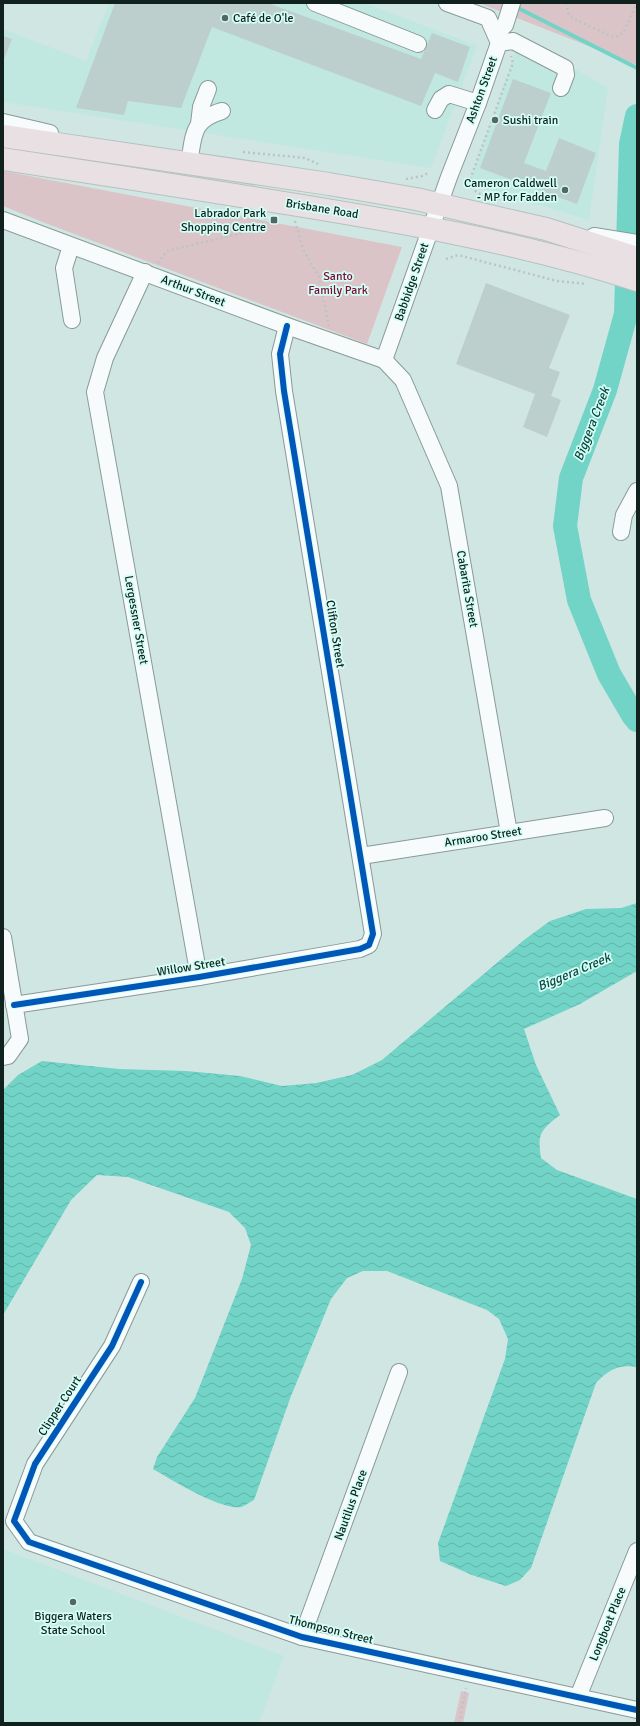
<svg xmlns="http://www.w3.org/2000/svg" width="640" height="1726" viewBox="0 0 640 1726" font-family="Signika,sans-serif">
  <defs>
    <pattern id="water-waves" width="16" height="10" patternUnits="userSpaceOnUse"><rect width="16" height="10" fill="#72d3c7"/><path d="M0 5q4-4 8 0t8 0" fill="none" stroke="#62b5aa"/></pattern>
  </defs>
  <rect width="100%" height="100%" fill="#d0e6e3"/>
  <g fill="#c1e7e1">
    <path d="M 109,3 L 365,3 L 477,46 L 431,168 L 3,102 L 3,29 L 86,61 Z"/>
    <path d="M 520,38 L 608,88 L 589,220 L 469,184 Z"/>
    <path d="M 3,1549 L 284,1656 L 259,1723 L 3,1723 Z"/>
  </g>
  <g fill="#dbc4c8">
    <path d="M 479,3 L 637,3 L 637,65 Z"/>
    <path d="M 3,171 L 402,247 L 367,344 L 45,223 L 3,206 Z"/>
    <path d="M 461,1691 L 469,1693 L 463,1723 L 454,1723 Z"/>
  </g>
  <path fill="url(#water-waves)" d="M 637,903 L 637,971 L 580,1004 L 524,1029 L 536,1065 L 560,1115 C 541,1130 537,1133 541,1158 L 557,1170 L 637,1199 L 637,1367 C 619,1364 608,1370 596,1383 L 531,1568 L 520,1580 L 506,1586 L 472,1575 L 440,1561 L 438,1543 L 505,1359 L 508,1339 L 499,1319 L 487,1310 L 387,1271 L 363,1271 L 347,1278 L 331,1299 L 291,1396 L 254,1500 C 250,1502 245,1506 241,1507 C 222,1511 170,1479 153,1469 L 157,1457 L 195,1398 L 242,1279 L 251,1245 L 245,1228 L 229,1212 L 128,1177 L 97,1175 L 71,1200 L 3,1315 L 3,1090 L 18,1075 L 42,1061 L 119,1069 L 186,1071 L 240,1076 L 282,1086 L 316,1083 L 352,1075 L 382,1060 L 524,940 L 550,921 L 586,909 L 621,908 Z"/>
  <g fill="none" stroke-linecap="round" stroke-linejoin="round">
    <path stroke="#72d3c7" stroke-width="4" d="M 514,6 L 637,68"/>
    <path stroke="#72d3c7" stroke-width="24" d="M 637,116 L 631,144 L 626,314 L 605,390 L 571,478 L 565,526 L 579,600 L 609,674 L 633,715 L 637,720"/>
  </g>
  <g fill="#bdcfcc">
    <path d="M 115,3 L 268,3 L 421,59 L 432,33 L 470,47 L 458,82 L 435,73 L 421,106 L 212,27 L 181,108 L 128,101 L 124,115 L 76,108 Z"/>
    <path d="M 3,36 L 12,39 L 3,62 Z"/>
    <path d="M 513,79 L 551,93 L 524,163 L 546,171 L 559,138 L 596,153 L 577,204 L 480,168 Z"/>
    <path d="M 486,283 L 570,315 L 549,368 L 560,372 L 551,396 L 561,400 L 547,437 L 523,427 L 535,394 L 456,364 Z"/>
  </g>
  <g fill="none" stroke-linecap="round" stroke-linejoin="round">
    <defs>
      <g id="minor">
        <path d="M 315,3 L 418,44"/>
        <path d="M 496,34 L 505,25 L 512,3"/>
        <path d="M 499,43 L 513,41 L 565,68 L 566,75 L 561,88"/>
        <path d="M 435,110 L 441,99 L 449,94 L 478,103"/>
        <path d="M 3,122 L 50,133"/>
        <path d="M 199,124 L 201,107 L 208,89"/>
        <path d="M 189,163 C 194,136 191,120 222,111"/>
        <path d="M 3,220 L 287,326 L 384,360 L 403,380 L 449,486 L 509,833"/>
        <path d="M 594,236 L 637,243"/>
        <path d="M 71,246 L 64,268 L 72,320"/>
        <path d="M 145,272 L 105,358 L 95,392 L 199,977"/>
        <path d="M 384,360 L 449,177 L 478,103 L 499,43 L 488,18 L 447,3"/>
        <path d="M 621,532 L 624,515 L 637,491"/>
        <path d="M 361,856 L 605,818"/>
        <path d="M 3,937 L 20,1039 L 8,1056 L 3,1057"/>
        <path d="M 14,1005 L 199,977 L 360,949 L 369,945 L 373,934 L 284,391 L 280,354 L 287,326"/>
        <path d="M 141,1282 L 112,1346 L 35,1464 L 14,1521 L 29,1542 L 302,1637 L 637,1710"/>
        <path d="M 302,1637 L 399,1372"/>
        <path d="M 578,1697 L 637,1551"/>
      </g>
      <g id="highway">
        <path d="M 3,136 L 329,184 L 416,199 L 546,229 L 637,258"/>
        <path d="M 3,159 C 91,172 178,186 266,200 C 391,220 517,241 637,280"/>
      </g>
    </defs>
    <use href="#minor" stroke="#889a97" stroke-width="18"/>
    <use href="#highway" stroke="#b6c1bf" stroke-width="24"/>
    <g stroke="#bcc4c3" stroke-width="2.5" stroke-dasharray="2 3" stroke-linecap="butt">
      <path d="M 566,3 L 568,13 L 572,18 L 611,36 L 616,37 L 623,33 L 637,3"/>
      <path d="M 243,152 L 305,158 L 318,164"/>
      <path d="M 406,179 L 422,176 L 428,173"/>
      <path d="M 500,199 L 477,193 L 470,185 L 471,177 L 513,63 L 511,56"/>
      <path d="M 295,221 L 303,249 L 319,277 L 329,326"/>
      <path d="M 446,259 L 458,255 L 557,281 L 587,284"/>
      <path d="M 158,263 L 167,251 L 255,230 L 263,223 L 266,217"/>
      <path d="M 459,1723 L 466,1688"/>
    </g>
    <use href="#minor" stroke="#f8fbfb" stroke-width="16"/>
    <use href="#highway" stroke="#e8e0e2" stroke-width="22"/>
    <defs>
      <g id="cycleway">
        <path d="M 14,1005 L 199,977 L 360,949 L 369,945 L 373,934 L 284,391 L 280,354 L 287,326"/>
        <path d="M 141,1282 L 112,1346 L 35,1464 L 14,1521 L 29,1542 L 302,1637 L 637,1710"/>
      </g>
    </defs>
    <use href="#cycleway" stroke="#d3fef6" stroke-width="8"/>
    <use href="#cycleway" stroke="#0057b8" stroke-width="6"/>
  </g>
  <g fill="#546663" stroke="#d3fef6" stroke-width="1.5">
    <circle cx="225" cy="18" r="4"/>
    <circle cx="495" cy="120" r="4"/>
    <circle cx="565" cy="190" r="4"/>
    <rect x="270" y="216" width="8" height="8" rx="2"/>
    <circle cx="73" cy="1602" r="4"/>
  </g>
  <g text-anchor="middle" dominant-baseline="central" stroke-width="3.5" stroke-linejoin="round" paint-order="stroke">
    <g font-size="12" fill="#11211e" stroke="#d3fef6" text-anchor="start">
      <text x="233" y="18">Café de O'le</text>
      <text x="503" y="120">Sushi train</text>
      <text x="557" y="183" text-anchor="end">Cameron Caldwell<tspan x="557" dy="14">- MP for Fadden</tspan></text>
      <text x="266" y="213" text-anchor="end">Labrador Park<tspan x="266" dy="14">Shopping Centre</tspan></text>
      <text x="73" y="1616" text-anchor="middle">Biggera Waters<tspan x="73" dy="14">State School</tspan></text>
    </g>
    <g font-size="12" fill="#11211e" stroke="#d3fef6">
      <text transform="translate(482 90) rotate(-70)">Ashton Street</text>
      <text transform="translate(322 209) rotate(9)">Brisbane Road</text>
      <text transform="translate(412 282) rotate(-71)">Babbidge Street</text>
      <text transform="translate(193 291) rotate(21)">Arthur Street</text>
      <text transform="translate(467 589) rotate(80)">Cabarita Street</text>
      <text transform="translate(136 620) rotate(80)">Lergessner Street</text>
      <text transform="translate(335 634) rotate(81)">Clifton Street</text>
      <text transform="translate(483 837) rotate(-9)">Armaroo Street</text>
      <text transform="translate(191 967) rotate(-9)">Willow Street</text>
      <text transform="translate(60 1406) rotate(-57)">Clipper Court</text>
      <text transform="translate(351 1505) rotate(-70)">Nautilus Place</text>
      <text transform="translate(608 1624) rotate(-68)">Longboat Place</text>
      <text transform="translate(331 1630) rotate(14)">Thompson Street</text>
    </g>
    <g font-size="12" fill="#7c0a34" stroke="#d3fef6">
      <text x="338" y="276">Santo<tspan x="338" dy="14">Family Park</tspan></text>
    </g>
    <g font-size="13" font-style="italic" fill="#0e4741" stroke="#d3fef6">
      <text transform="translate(592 424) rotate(-69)">Biggera Creek</text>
      <text transform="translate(574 972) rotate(-23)">Biggera Creek</text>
    </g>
  </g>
  <rect width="640" height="1726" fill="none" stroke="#11211e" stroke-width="8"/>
</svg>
